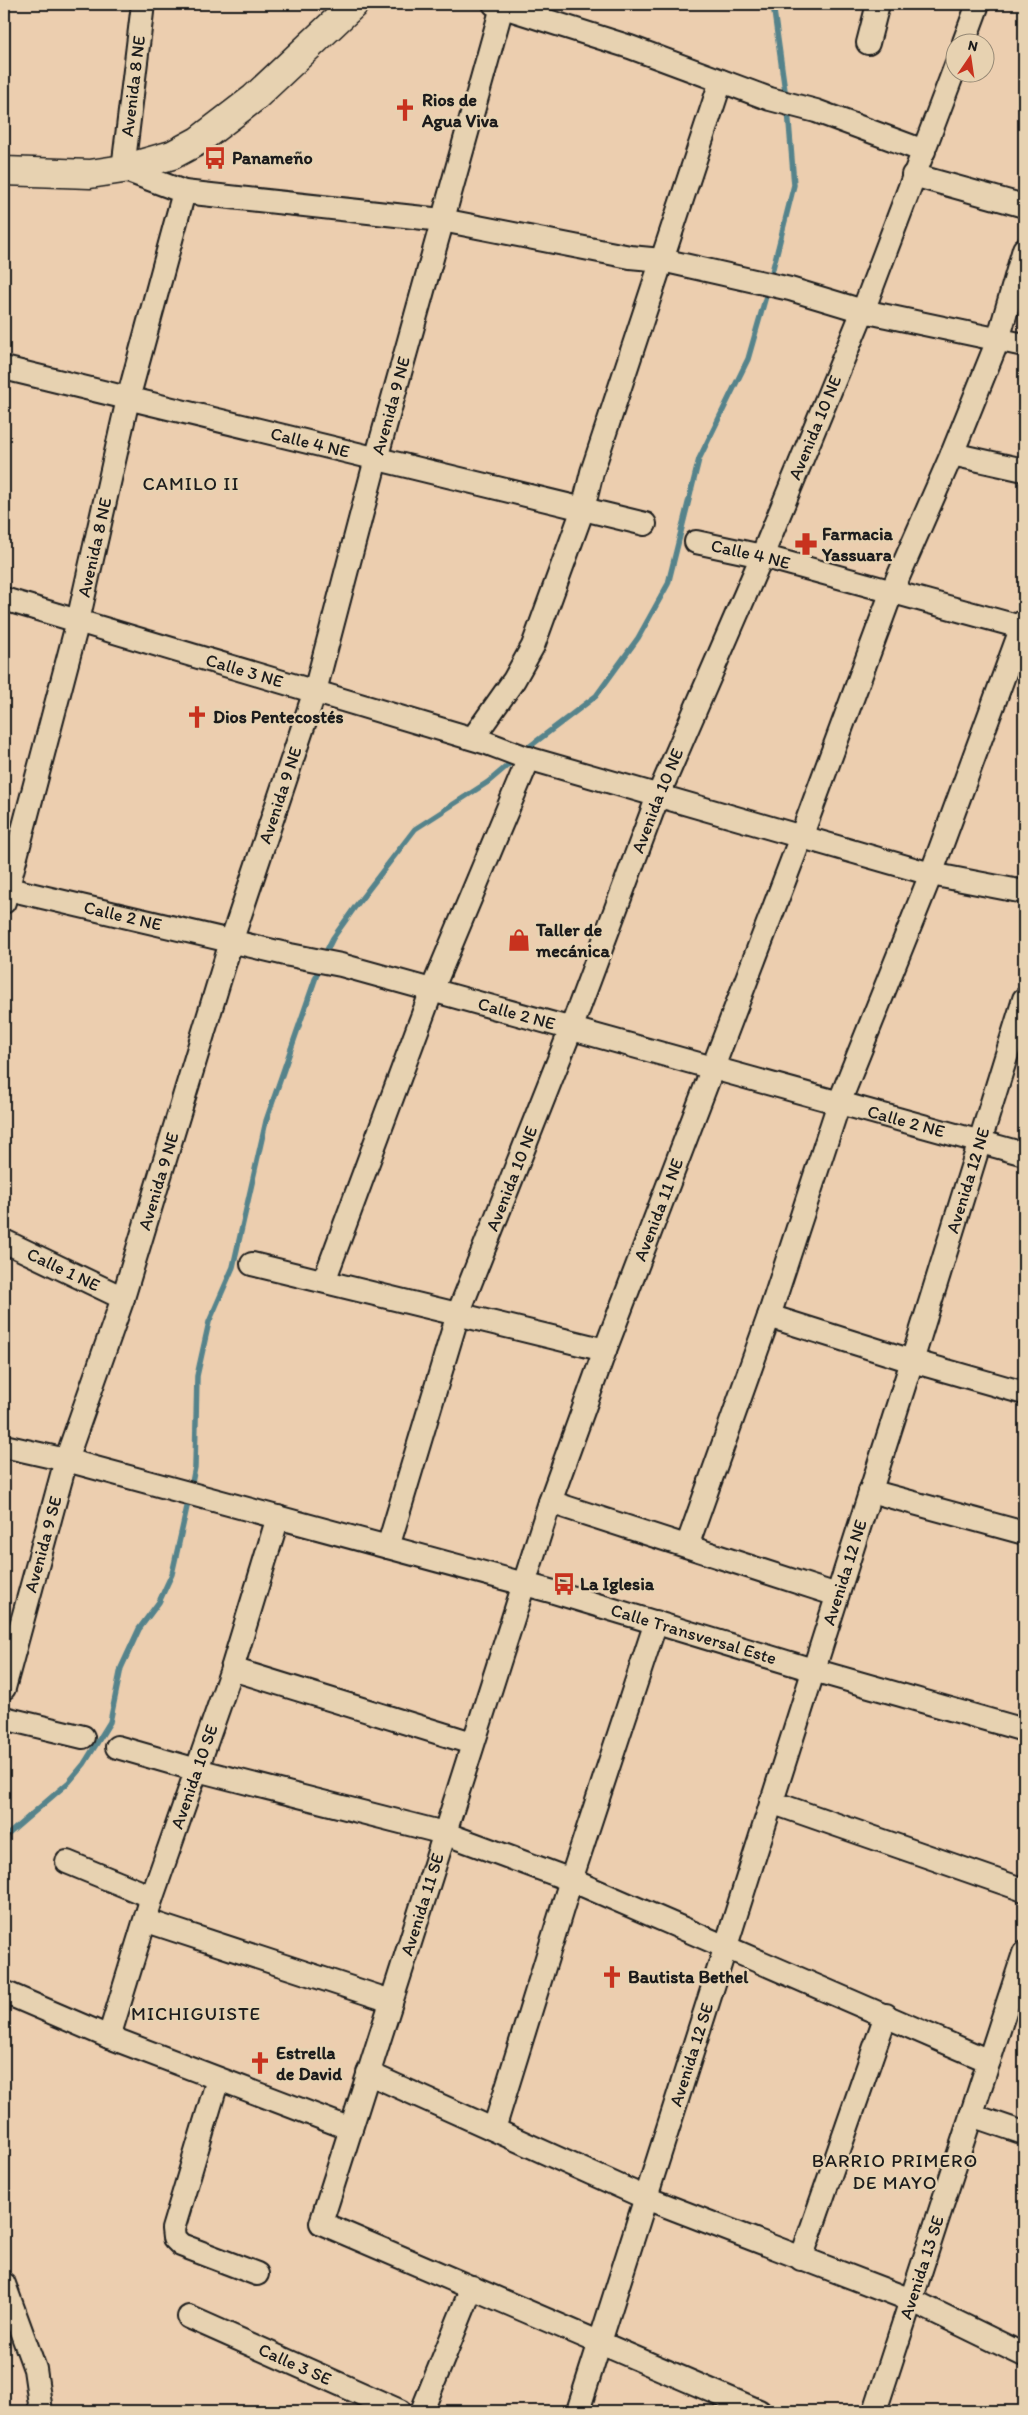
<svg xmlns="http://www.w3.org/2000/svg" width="1028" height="2415" viewBox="0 0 1028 2415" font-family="Itim,sans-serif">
  <rect width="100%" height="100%" fill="#ecceaf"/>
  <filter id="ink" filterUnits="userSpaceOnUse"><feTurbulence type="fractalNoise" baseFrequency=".02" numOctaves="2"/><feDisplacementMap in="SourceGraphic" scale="10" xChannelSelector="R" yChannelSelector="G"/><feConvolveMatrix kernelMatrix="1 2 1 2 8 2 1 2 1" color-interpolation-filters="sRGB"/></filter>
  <g filter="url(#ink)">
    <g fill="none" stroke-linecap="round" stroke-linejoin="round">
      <g stroke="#54838b" stroke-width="5.5">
        <path d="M 773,4 L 786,98"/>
        <path d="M 770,280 L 794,185 L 788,110"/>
        <path d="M 525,750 L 596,696 L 638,638 L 668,584 L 699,459 L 748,359 L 768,289"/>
        <path d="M 324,956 L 333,938 L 355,907 L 415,829 L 488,782 L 514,760"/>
        <path d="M 191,1488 L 195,1467 L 197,1376 L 209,1322 L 233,1267 L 266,1121 L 320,965"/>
        <path d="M 4,1838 L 69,1782 L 84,1764 L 110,1722 L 121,1668 L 139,1629 L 159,1602 L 172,1574 L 189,1498"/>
      </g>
      <defs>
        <g id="minor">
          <path d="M 143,4 L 123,169 L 184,192 L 442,220 L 630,257 L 662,260 L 790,289 L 863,311 L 1024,345"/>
          <path d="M 494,4 L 630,47 L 770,99 L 816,111 L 924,151"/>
          <path d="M 964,42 L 978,4"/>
          <path d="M 868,43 L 878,4"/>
          <path d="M 913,175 L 1024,206"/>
          <path id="s1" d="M 4,368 L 645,524"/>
          <path d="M 952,454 L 1024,470"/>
          <path id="s2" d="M 696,542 L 762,556 L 1024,628"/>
          <path id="s3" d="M 4,599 L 487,743 L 524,757 L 931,874 L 1024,892"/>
          <path d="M 473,738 L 514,680 L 533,646 L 583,509 L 592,472 L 721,81"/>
          <path id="s4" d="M 4,888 L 290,955 L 341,965 L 1024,1154"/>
          <path id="s5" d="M 4,902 L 78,621 L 128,399 L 184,192"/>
          <path id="s6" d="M 4,1241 L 123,1298"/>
          <path d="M 252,1264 L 605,1350"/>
          <path d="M 324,1281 L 432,990 L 529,758"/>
          <path id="s7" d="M 769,1316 L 912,1361 L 1024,999"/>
          <path id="s8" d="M 4,1446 L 66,1460 L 554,1592 L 813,1670 L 1024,1730"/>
          <path d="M 870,1491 L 1024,1533"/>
          <path d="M 550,1502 L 837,1595"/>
          <path d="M 687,1546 L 769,1316 L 839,1103 L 931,874 L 1024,621"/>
          <path id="s9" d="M 388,1547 L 458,1314 L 571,1029 L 658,796 L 762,556 L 863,311 L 956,65"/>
          <path d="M 232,1669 L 472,1743"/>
          <path id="s10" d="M 4,1688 L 66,1460 L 123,1298 L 231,942 L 315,691 L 376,459 L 502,7"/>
          <path d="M 4,1718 L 83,1737"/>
          <path d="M 117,1747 L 197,1770 L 444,1833 L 571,1880 L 989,2061"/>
          <path d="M 771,1802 L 1024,1890"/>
          <path d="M 67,1862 L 152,1897"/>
          <path d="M 147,1921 L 391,2001"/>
          <path d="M 4,1992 L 109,2037 L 351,2129"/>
          <path id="s11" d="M 109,2037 L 152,1897 L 232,1669 L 278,1517"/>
          <path d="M 368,2073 L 646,2198 L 911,2300 L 1024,2355"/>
          <path d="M 218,2079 L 173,2229 L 174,2238 L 181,2245 L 257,2274"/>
          <path d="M 971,2115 L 1024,2133"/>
          <path d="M 494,2129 L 571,1880 L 656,1622"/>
          <path d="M 801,2259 L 886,2015"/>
          <path d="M 4,2284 L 35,2369 L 41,2411"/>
          <path id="s12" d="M 189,2317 L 400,2411"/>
          <path d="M 422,2411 L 472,2287"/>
          <path id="s13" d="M 578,2411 L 912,1361 L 1024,1393"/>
          <path id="s14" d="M 759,2411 L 321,2223 L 550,1502 L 605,1350 L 801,837 L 892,591 L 952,454 L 998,340 L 1024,249"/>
          <path id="s15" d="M 875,2411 L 1024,1953"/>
        </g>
        <path id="major" d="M 4,171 L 90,174 L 123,169 L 172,155 L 198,141 L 254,98 L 354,4"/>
      </defs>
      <use href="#minor" stroke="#1c1c1c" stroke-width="26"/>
      <use href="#major" stroke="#1c1c1c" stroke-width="31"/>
      <use href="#minor" stroke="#e7d2b1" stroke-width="22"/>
      <use href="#major" stroke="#e7d2b1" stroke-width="28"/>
    </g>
  </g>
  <defs>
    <symbol id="church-bare" viewBox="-9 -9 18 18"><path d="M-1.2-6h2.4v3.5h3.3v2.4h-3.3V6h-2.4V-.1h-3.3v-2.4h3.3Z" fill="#c8321e" stroke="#e7d2b1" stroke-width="2.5" paint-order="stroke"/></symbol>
    <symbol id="bus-bare" viewBox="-9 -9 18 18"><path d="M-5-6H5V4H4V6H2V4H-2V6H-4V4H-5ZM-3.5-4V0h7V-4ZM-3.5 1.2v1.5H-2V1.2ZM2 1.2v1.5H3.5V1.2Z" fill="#c8321e" stroke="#e7d2b1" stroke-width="2.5" paint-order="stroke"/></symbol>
    <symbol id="pharmacy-bare" viewBox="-9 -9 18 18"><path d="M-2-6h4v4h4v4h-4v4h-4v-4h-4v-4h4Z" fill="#c8321e" stroke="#e7d2b1" stroke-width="2.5" paint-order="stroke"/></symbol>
    <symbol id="shop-bare" viewBox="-9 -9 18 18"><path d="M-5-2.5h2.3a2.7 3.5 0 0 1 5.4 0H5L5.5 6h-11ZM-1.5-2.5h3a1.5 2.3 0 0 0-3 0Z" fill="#c8321e" stroke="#e7d2b1" stroke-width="2.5" paint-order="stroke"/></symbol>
  </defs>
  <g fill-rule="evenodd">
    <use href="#church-bare" x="389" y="94" width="32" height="32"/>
    <use href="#bus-bare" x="199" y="142" width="32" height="32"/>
    <use href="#pharmacy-bare" x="790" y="528" width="32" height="32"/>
    <use href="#church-bare" x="181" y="701" width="32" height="32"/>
    <use href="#shop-bare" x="503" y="924" width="32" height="32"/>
    <use href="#bus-bare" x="548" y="1568" width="32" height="32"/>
    <use href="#church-bare" x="596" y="1961" width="32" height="32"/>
    <use href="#church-bare" x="244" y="2047" width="32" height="32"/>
  </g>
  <g text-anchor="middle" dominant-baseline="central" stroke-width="5" stroke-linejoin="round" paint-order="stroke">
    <g font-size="18" fill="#1c1c1c" stroke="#e7d2b1">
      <text transform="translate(133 86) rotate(-83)">Avenida 8 NE</text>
      <text stroke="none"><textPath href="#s10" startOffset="1340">Avenida 9 NE</textPath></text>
      <text stroke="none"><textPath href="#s9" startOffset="1199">Avenida 10 NE</textPath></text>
      <text stroke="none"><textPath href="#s1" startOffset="315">Calle 4 NE</textPath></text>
      <text stroke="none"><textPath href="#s5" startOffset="366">Avenida 8 NE</textPath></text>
      <text stroke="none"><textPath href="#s2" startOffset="56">Calle 4 NE</textPath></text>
      <text stroke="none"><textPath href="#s3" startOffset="251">Calle 3 NE</textPath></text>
      <text stroke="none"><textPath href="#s10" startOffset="935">Avenida 9 NE</textPath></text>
      <text stroke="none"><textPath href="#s9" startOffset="794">Avenida 10 NE</textPath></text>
      <text stroke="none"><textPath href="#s4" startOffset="122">Calle 2 NE</textPath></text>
      <text stroke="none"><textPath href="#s4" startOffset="528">Calle 2 NE</textPath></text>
      <text stroke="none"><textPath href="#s4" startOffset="932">Calle 2 NE</textPath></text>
      <text stroke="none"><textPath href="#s9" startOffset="389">Avenida 10 NE</textPath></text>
      <text stroke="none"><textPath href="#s7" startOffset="339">Avenida 12 NE</textPath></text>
      <text stroke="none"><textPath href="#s10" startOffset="530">Avenida 9 NE</textPath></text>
      <text stroke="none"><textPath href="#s14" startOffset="1545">Avenida 11 NE</textPath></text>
      <text stroke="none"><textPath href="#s6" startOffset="66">Calle 1 NE</textPath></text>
      <text stroke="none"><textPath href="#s10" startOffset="149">Avenida 9 SE</textPath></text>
      <text stroke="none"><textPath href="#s13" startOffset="880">Avenida 12 NE</textPath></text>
      <text stroke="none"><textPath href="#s8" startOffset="715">Calle Transversal Este</textPath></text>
      <text stroke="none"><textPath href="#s11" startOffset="274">Avenida 10 SE</textPath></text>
      <text stroke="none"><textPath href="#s14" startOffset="811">Avenida 11 SE</textPath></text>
      <text stroke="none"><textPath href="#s13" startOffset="374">Avenida 12 SE</textPath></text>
      <text stroke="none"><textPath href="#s15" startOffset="151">Avenida 13 SE</textPath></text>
      <text stroke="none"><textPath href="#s12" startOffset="116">Calle 3 SE</textPath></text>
    </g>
    <g font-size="18" font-weight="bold" fill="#1c1c1c" stroke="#e7d2b1" text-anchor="start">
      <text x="422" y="100">Rios de<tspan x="422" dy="21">Agua Viva</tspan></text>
      <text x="232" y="158">Panameño</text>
      <text x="822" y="534">Farmacia<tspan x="822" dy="21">Yassuara</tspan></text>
      <text x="213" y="717">Dios Pentecostés</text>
      <text x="536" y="930">Taller de<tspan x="536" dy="21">mecánica</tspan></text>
      <text x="580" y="1584">La Iglesia</text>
      <text x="628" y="1977">Bautista Bethel</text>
      <text x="276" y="2053">Estrella<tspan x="276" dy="21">de David</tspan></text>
    </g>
    <g font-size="19" letter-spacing="1" fill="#1c1c1c" stroke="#e7d2b1">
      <text x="191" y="483">CAMILO II</text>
      <text x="196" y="2013">MICHIGUISTE</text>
      <text x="895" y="2160">BARRIO PRIMERO<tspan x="895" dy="22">DE MAYO</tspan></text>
    </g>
  </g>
  <rect width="1028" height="2415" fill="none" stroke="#e7d2b1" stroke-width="20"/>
  <rect x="10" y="10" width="1008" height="2395" fill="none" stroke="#1c1c1c" stroke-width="2" filter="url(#ink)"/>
  <g transform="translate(970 58) rotate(13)"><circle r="24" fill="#e7d2b1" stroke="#968975"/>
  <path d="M0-4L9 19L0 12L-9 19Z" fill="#c8321e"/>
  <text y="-8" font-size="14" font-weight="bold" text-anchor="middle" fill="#1c1c1c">N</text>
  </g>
</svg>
